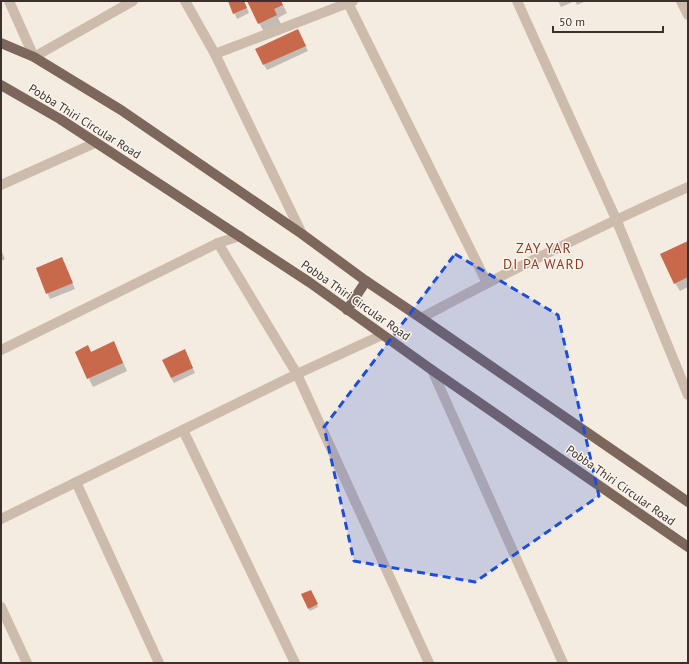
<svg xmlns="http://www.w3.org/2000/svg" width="689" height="664" viewBox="0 0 689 664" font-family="'PT Sans',sans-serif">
  <rect width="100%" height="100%" fill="#f4ebe1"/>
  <g fill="#0003">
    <path d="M 229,1 L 244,1 L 249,13 L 237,19 Z"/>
    <path d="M 248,1 L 281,1 L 287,13 L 278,18 L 281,24 L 264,32 Z"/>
    <path d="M 558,1 L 586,1 L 577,5 L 575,1 L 561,7 Z"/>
    <path d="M 301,36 L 308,51 L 267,70 L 264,65 Z"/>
    <path d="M 688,242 L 688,287 L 680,291 L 675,283 Z"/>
    <path d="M 1,250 L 5,259 L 1,261 Z"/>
    <path d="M 62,258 L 75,289 L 50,299 L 37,268 Z"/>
    <path d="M 118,351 L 127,371 L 93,387 L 76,352 Z"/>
    <path d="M 187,356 L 195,373 L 174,383 L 171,378 Z"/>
    <path d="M 311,591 L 318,607 L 310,611 L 303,595 Z"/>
  </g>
  <g fill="#c8694b">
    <path d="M 228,1 L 244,1 L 247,8 L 233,14 Z"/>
    <path d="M 247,1 L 281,1 L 283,5 L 274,9 L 277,15 L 258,24 Z"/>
    <path d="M 298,29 L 306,46 L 263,65 L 255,49 Z"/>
    <path d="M 688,241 L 688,277 L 674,284 L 660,254 Z"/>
    <path d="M 62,257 L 73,283 L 46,294 L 36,268 Z"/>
    <path d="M 114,341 L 123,363 L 87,379 L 75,352 L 88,345 L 91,352 Z"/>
    <path d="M 185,349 L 193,368 L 171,378 L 162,360 Z"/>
    <path d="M 311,590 L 318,604 L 308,609 L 301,594 Z"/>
  </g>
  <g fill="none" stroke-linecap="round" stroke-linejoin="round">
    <g stroke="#cdbbac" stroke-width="10">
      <path d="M 9,1 L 34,57 L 133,1"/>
      <path d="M 185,1 L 215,54 L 302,234"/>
      <path d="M 347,1 L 487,283"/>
      <path d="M 517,1 L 616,219 L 688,395"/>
      <path d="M 681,1 L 688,15"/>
      <path d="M 215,54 L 353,1"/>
      <path d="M 1,185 L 95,143"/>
      <path d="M 218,243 L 297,374 L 429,663"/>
      <path d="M 421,318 C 509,271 598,227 688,187"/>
      <path d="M 1,350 L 218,243 L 240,236"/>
      <path d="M 432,370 L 563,663"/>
      <path d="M 183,430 L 295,663"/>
      <path d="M 76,482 L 159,663"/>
      <path d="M 1,519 L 297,374 L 382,335"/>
      <path d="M 1,607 L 27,663"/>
    </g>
    <g stroke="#7d675c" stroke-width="10">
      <path d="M 1,43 L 34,57 L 121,110 L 302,234 L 366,281 L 421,318 L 688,502"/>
      <path d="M 1,85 L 60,119 L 309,282 L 432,370 L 688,547"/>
      <path d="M 347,310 L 366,281"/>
    </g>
  </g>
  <path fill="#1d4ed8" fill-opacity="0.2" stroke="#1d4ed8" stroke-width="3" stroke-dasharray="8 5" stroke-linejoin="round" d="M 455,254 L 558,315 L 599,496 L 475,582 L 354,561 L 324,427 Z"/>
  <g text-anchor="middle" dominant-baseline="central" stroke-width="3" stroke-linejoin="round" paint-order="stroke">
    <g font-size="12" fill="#3b302b" stroke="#fbf5ee">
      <text transform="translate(85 121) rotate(32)">Pobba Thiri Circular Road</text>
      <text transform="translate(356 300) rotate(35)">Pobba Thiri Circular Road</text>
      <text transform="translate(621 485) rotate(35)">Pobba Thiri Circular Road</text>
    </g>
    <g font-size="14" letter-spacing="1" fill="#8c3b22" stroke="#fbf5ee">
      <text x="544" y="248">ZAY YAR<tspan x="544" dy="16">DI PA WARD</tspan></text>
    </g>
  </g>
  <rect width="689" height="664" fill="none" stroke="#3b302b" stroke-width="4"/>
  <path d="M553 26v6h110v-6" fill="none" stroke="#3b302b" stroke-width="2"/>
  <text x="559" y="26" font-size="12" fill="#3b302b" stroke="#fbf5ee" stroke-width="3" paint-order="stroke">50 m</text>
</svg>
